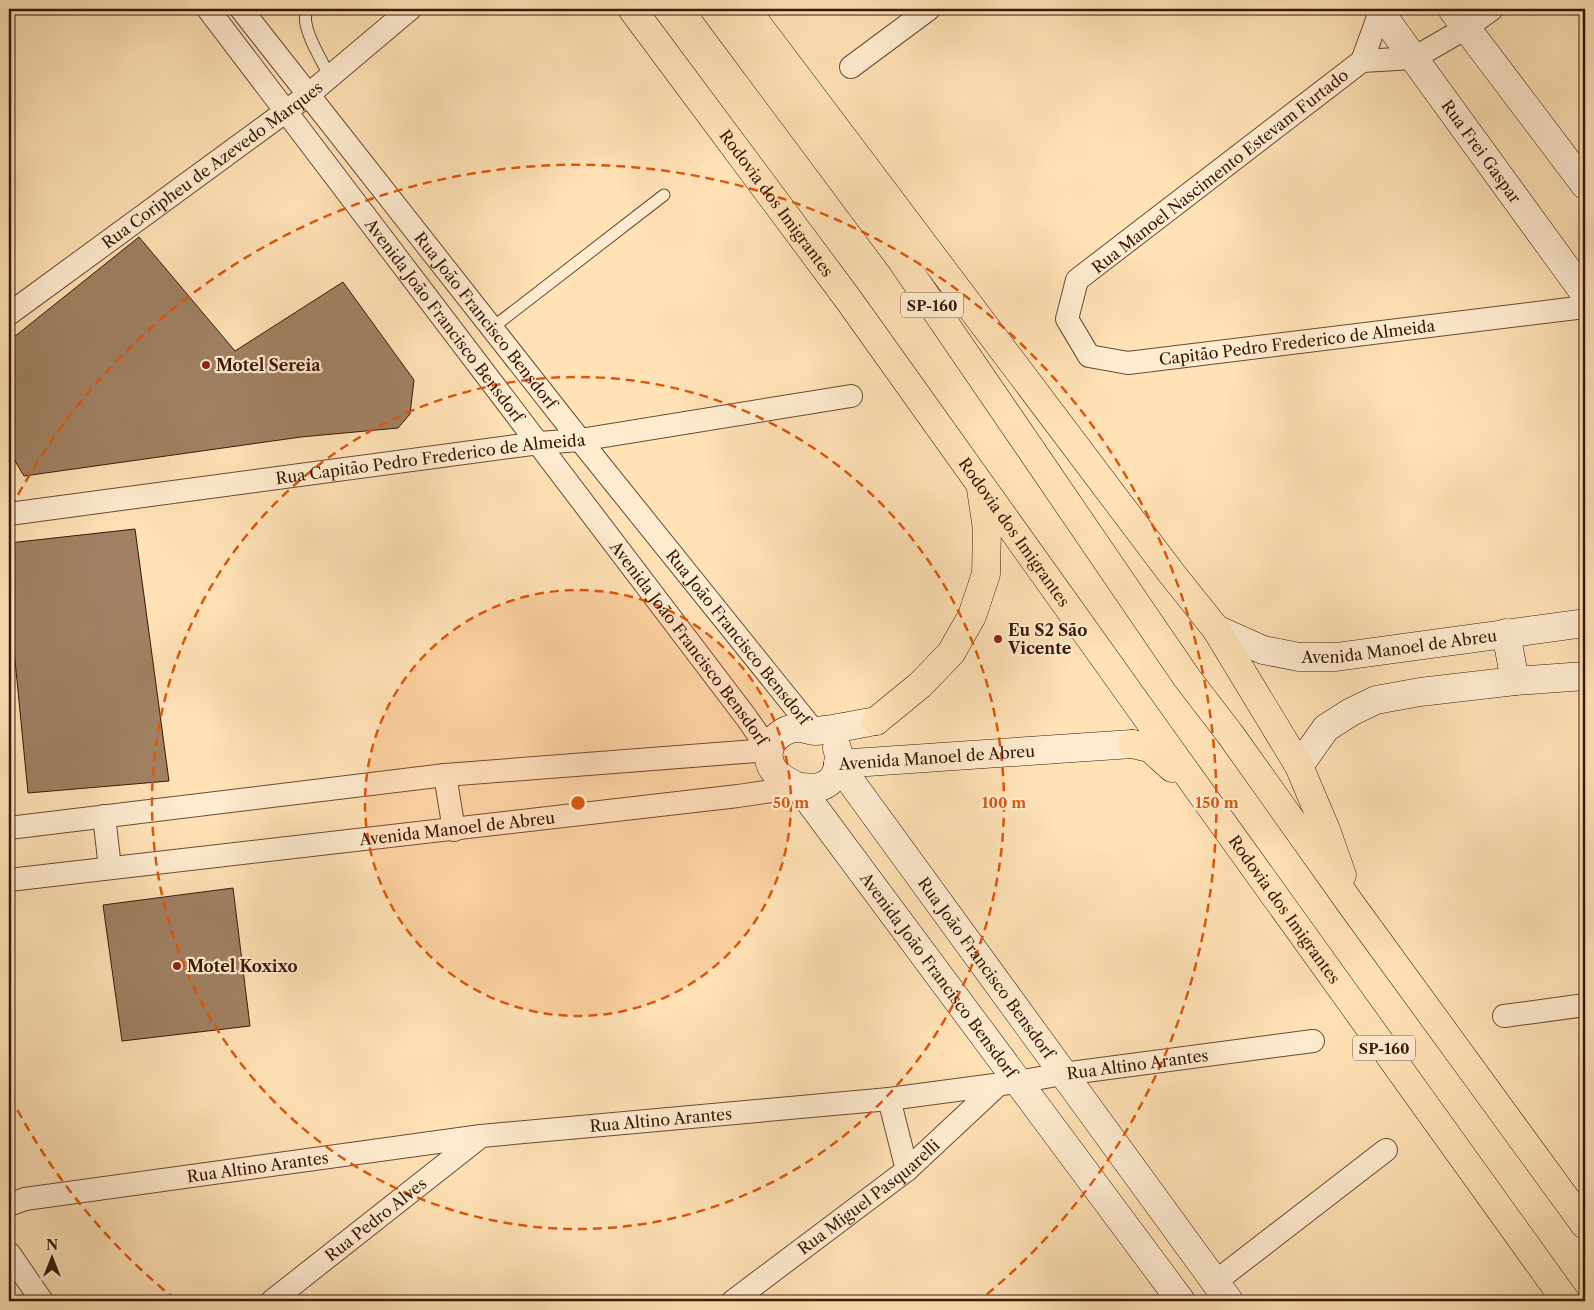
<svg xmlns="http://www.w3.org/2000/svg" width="1594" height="1310" viewBox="0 0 1594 1310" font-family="'Libre Caslon Text',serif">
  <rect width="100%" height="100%" fill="#ffe2b6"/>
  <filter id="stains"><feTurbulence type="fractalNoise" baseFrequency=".004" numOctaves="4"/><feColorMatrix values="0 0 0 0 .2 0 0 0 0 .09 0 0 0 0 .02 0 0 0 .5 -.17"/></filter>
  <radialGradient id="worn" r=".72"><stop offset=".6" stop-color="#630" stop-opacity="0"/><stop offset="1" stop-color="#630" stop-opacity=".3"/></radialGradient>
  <g fill="#a08163" stroke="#39170a">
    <path d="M 139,237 L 235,351 L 343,282 L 414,380 L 410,414 L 398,428 L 301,437 L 24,476 L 9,451 L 9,341 Z"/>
    <path d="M 135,529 L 169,781 L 28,793 L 9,599 L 9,543 Z"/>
    <path d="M 233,888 L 250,1026 L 122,1041 L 103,905 Z"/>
  </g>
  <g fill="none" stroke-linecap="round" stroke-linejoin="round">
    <defs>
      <g id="lane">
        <path d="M 307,9 C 299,26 322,60 330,77"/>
        <path d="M 492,328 L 664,195"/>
      </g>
      <g id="street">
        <path id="s1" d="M 208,9 L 746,717 L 769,750"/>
        <path id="s2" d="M 241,9 L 580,440 L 814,731"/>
        <path id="s3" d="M 1381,9 L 1362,61 L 1077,280 L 1067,319 L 1089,356 L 1128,363 L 1585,307"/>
        <path d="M 1362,61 L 1414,58 L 1466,28 L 1492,9"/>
        <path d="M 851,67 L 929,9"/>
        <path id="s4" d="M 9,314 L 308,95 L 410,9"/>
        <path id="s5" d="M 9,514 L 539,443 L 580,440 L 851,396"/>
        <path d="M 445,775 L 454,830"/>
        <path d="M 104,816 L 110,868"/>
        <path d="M 9,828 L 445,775 L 769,750"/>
        <path id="s6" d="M 9,880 L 738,796 L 799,787"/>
        <path d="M 1504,1016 L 1585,1005"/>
        <path d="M 889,1099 L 907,1170"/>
        <path id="s7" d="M 9,1205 L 25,1199 L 481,1136 L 889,1099 L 1017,1082 L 1063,1074 L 1313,1041"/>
        <path d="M 9,1253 L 42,1301"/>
        <path d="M 1215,1282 L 1386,1150"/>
        <path id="s8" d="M 272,1301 L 480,1137"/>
        <path id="s9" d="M 733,1301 L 907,1170 L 998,1085"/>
      </g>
      <g id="secondary">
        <path id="s10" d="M 1378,9 L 1585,294"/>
        <path d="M 1452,9 L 1585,185"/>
        <path id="s11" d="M 1216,629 L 1263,650 L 1299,657 L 1336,657 L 1585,623"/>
        <path d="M 1506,633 L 1515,681"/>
        <path id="s12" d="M 876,721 C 857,724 835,730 815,731 C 810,731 805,728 800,728 C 783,727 766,742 769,759 C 771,774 786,781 799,787 L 1181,1301"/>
        <path id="s13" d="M 838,764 L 1229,1301"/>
        <path id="s14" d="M 838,764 L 1132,744"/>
        <path d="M 1299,766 L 1326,728 L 1351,712 L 1376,700 L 1420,692 L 1515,681 L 1585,676"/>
        <path d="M 799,787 C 805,787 813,788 819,787 C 836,783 842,764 837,748"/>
      </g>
      <g id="highway">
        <path id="s15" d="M 632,9 L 848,299 L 1165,743 L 1566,1301"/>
        <path d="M 714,9 L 902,261 L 1187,678 L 1230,734 L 1353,907 L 1585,1225"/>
        <path d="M 746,9 L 1172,574 L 1216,629 L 1299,766 L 1326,830 L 1342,875"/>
        <path d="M 876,721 L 920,685 L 951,653 L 972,616 L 986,574 L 987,529 L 981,489"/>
        <path d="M 1132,744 L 1150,748 L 1172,768"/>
      </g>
    </defs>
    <use href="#lane" stroke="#6a4a35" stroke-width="13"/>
    <use href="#street" stroke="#6a4a35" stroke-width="24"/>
    <use href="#secondary" stroke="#39170a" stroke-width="29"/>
    <use href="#highway" stroke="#39170a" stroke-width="29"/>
    <use href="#lane" stroke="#ffecd0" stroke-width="11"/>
    <use href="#street" stroke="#ffecd0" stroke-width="22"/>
    <use href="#secondary" stroke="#ffecd0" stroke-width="28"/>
    <use href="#highway" stroke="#ffe2b6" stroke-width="28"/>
  </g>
  <circle cx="578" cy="803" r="213" fill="#df560c" fill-opacity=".12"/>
  <g fill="none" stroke="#df560c" stroke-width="2.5" stroke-dasharray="9 6">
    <circle cx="578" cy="803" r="213"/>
    <circle cx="578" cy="803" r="426"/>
    <path d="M176 1300A639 639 0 0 1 11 1098M11 508A639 639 0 1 1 980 1300"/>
  </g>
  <g fill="#8f2418" stroke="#ffecd0" stroke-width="2">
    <circle cx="206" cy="365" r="5"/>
    <circle cx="998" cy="639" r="5"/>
    <circle cx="177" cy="966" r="5"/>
  </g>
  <g text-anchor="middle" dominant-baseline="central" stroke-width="4.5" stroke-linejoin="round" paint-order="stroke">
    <g fill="#ffecd0" stroke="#745745" stroke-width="1">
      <rect x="901" y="292.5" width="62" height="25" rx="4"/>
      <rect x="1353" y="1035.5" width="62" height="25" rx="4"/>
    </g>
    <g font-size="15" font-weight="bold" fill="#39170a">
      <text x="932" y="305">SP-160</text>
      <text x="1384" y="1048">SP-160</text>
    </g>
    <g font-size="16" fill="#39170a" stroke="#ffecd0">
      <text stroke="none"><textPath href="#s10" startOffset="176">Rua Frei Gaspar</textPath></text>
      <text stroke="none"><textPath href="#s4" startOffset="252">Rua Coripheu de Azevedo Marques</textPath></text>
      <text transform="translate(1220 171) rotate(-38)">Rua Manoel Nascimento Estevam Furtado</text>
      <text stroke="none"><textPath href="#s15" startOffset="242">Rodovia dos Imigrantes</textPath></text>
      <text stroke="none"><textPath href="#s1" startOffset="391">Avenida João Francisco Bensdorf</textPath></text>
      <text stroke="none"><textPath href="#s2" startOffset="396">Rua João Francisco Bensdorf</textPath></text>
      <text stroke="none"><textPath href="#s3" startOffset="708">Capitão Pedro Frederico de Almeida</textPath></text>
      <text stroke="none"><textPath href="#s5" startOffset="425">Rua Capitão Pedro Frederico de Almeida</textPath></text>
      <text stroke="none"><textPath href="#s15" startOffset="648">Rodovia dos Imigrantes</textPath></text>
      <text stroke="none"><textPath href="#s2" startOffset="801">Rua João Francisco Bensdorf</textPath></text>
      <text stroke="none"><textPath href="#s1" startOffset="796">Avenida João Francisco Bensdorf</textPath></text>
      <text stroke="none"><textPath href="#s11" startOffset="189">Avenida Manoel de Abreu</textPath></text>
      <text stroke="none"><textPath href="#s14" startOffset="99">Avenida Manoel de Abreu</textPath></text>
      <text stroke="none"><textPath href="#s6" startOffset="451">Avenida Manoel de Abreu</textPath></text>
      <text stroke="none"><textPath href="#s15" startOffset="1112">Rodovia dos Imigrantes</textPath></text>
      <text stroke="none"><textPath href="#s13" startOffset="252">Rua João Francisco Bensdorf</textPath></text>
      <text stroke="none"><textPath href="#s12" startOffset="404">Avenida João Francisco Bensdorf</textPath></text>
      <text stroke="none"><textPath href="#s7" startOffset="1138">Rua Altino Arantes</textPath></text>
      <text stroke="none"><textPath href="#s7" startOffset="658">Rua Altino Arantes</textPath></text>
      <text stroke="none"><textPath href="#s7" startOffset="252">Rua Altino Arantes</textPath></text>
      <text stroke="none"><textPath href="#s9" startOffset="171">Rua Miguel Pasquarelli</textPath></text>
      <text stroke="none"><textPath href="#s8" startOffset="132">Rua Pedro Alves</textPath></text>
    </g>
    <g font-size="16" font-weight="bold" fill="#39170a" stroke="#ffecd0" text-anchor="start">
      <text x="216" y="365">Motel Sereia</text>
      <text x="1008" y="630">Eu S2 São<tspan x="1008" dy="18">Vicente</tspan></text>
      <text x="187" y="966">Motel Koxixo</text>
    </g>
  </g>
  <circle cx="578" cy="803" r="8" fill="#df560c" stroke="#ffecd0" stroke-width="2.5"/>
  <g font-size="15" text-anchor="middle" font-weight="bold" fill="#df560c" stroke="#ffecd0" stroke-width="4.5" stroke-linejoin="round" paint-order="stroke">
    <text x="791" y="808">50 m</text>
    <text x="1004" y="808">100 m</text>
    <text x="1217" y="808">150 m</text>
  </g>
  <rect width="1594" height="1310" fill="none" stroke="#ffe2b6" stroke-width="30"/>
  <rect x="10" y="10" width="1574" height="1290" fill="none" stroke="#39170a" stroke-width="2.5"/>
  <rect x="15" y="15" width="1564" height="1280" fill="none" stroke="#39170a"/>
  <g transform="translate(52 1258)" stroke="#ffecd0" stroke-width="4" paint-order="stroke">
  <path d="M0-4L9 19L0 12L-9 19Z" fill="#39170a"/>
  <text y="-8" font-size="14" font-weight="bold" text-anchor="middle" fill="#39170a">N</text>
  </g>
  <rect width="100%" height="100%" filter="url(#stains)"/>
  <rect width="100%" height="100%" fill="url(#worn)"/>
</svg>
